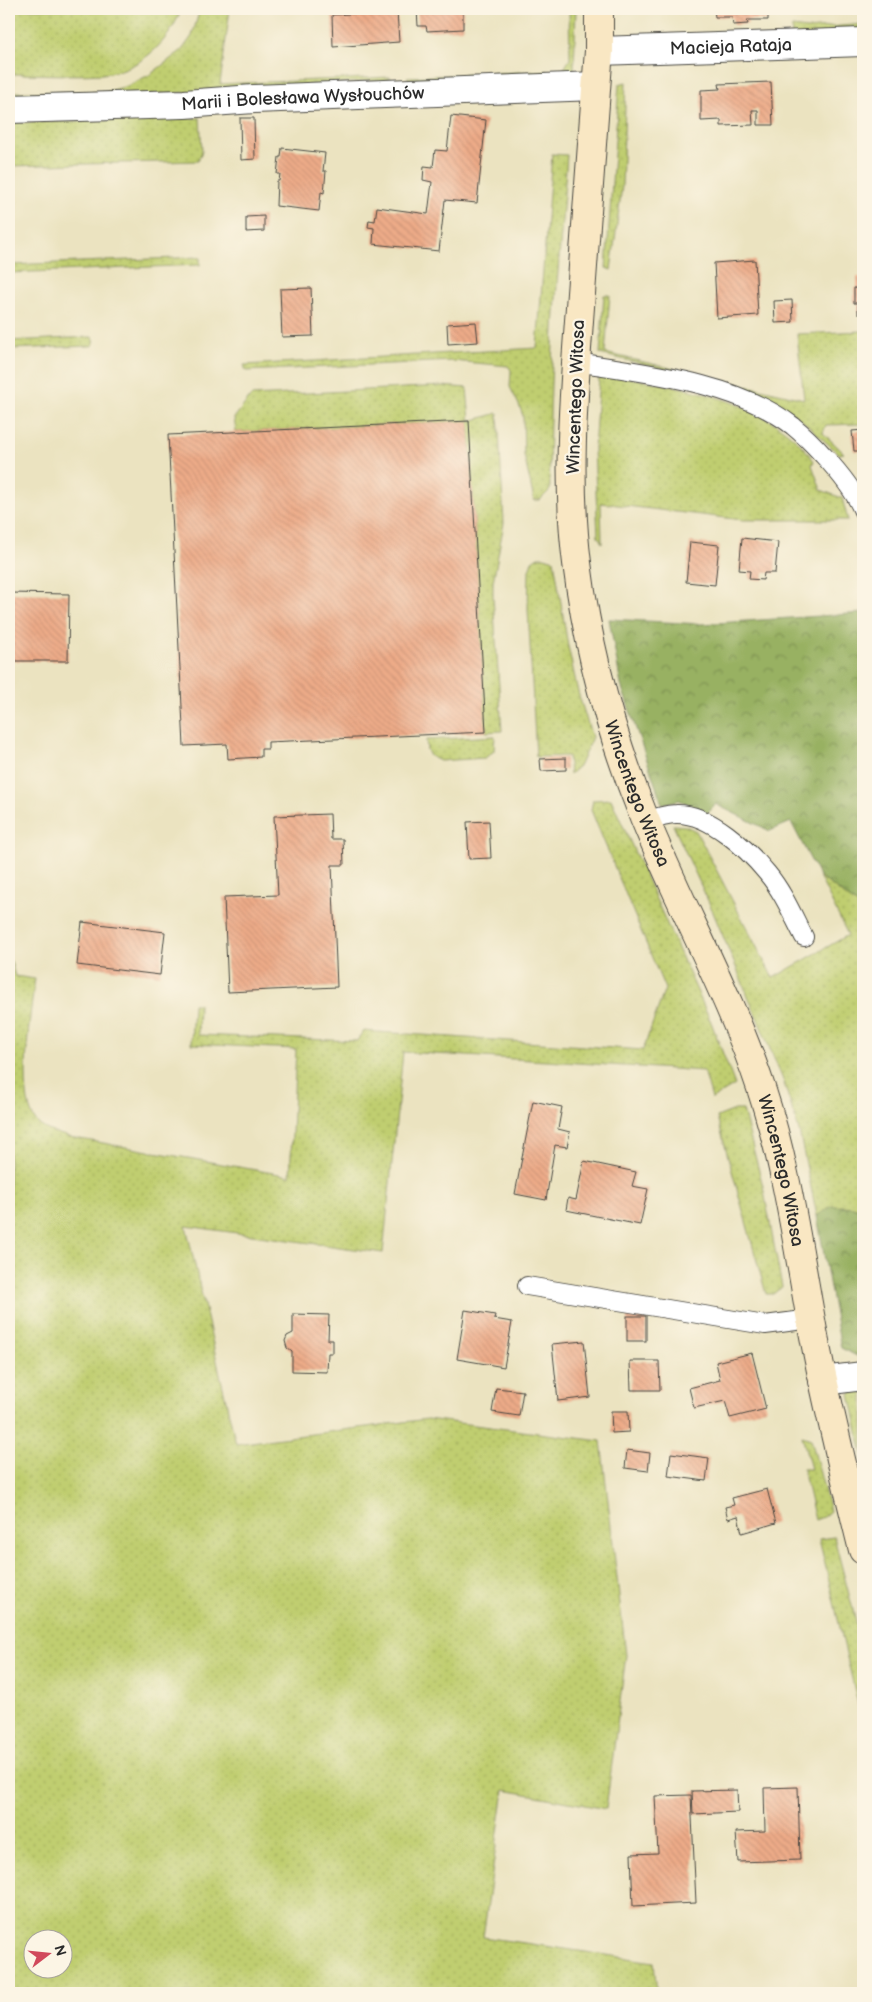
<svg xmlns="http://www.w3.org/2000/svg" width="872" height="2002" viewBox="0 0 872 2002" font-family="'Balsamiq Sans',sans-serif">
  <defs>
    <pattern id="grass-dots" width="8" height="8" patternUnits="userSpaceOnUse" patternTransform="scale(1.25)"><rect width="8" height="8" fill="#c0ce70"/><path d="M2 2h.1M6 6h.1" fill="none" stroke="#a5b161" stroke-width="1.8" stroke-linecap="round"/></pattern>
    <pattern id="forest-crowns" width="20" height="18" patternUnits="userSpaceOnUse" patternTransform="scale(1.25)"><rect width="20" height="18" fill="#98b162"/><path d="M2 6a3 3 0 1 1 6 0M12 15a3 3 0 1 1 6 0" fill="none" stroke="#7c9051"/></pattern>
    <pattern id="building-back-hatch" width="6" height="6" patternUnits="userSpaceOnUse" patternTransform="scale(1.25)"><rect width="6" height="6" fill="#edab88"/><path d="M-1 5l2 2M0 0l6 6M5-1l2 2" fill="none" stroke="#cb9376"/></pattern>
  </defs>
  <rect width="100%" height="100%" fill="#fcf5e5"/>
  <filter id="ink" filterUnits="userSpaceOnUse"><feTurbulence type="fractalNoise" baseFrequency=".02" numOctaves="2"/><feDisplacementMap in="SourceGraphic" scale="10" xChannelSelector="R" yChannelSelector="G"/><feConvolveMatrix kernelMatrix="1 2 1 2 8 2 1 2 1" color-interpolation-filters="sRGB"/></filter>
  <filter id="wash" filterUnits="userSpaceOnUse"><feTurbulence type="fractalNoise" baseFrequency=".0096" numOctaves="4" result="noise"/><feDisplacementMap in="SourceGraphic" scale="20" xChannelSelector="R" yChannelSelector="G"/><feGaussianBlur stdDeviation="1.12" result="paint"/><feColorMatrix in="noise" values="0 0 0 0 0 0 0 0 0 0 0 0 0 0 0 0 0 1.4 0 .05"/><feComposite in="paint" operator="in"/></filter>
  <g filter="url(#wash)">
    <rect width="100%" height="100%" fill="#ebe3c0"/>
    <g fill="url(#grass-dots)" stroke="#767c4e" fill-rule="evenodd">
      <path d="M 9,9 L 181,9 C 170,43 138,71 102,74 C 71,76 39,74 9,74 Z"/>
      <path d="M 200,9 L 230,9 L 220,84 L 391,77 L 389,80 L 9,103 L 9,92 L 105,92 L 127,86 L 151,74 L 182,50 L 192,36 Z"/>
      <path d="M 569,9 L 576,9 L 574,70 L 569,74 L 409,80 L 407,77 L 563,70 L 570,59 Z"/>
      <path d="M 863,24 L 863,37 L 791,39 L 792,27 L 807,29 Z"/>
      <path d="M 626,82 L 622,186 L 611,270 L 606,268 L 619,84 Z"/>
      <path d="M 200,118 L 202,151 L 198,161 L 9,166 L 9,123 Z"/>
      <path d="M 552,154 L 567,155 C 559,267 547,378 550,490 L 540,500 L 534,500 L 524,455 L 523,416 L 519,405 L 510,387 L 511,370 L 508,366 L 453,361 L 246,371 L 244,365 L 537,348 Z"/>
      <path d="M 200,257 L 200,265 L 9,273 L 9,265 Z"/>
      <path d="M 604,295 L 610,295 L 605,353 L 804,399 L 797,334 L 863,331 L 863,424 L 826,425 L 823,433 L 844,453 L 839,454 L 804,422 L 779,403 L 752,390 L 600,354 Z"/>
      <path d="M 91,337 L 93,338 L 94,344 L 91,346 L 9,349 L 9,341 Z"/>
      <path d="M 610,375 C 678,386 772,399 814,461 L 812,465 L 821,490 L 842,498 L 848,520 L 743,520 L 601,503 L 602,543 L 598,536 L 594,449 L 599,378 Z"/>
      <path d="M 442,386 L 467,388 L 470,421 L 498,413 L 504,523 L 493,582 L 493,596 L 502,731 L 486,732 L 469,421 L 236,432 L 234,418 L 251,396 Z"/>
      <path d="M 538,557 L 545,557 L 554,560 L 568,646 L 578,692 L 592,737 L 580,765 L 570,774 L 568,756 L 536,757 L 528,609 L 529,570 L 532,561 Z"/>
      <path d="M 495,736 L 494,751 L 485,758 L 440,761 L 430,756 L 427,750 L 426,740 Z"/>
      <path d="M 611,799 L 711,1022 L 735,1085 L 712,1099 L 704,1071 L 403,1052 L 383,1253 L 186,1226 L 236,1444 L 427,1419 L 601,1441 L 626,1655 L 606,1809 L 504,1790 L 483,1937 L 654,1962 L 657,1993 L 9,1993 L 9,961 L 11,961 L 15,976 L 35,979 C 31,1009 17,1096 35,1120 C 43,1131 57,1133 69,1137 L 290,1176 L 296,1049 L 191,1044 L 193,1004 L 199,1004 L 198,1035 L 357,1041 L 363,1031 L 643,1050 L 665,989 L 591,810 L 593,800 ZM 32,1940 L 62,1940 L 62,1970 L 32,1970 Z"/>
      <path d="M 673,825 L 686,826 L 696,831 L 773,978 L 848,935 L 819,876 L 863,909 L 863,1211 C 843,1203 834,1205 817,1216 L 799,1131 L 783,1080 L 710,905 Z"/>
      <path d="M 735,1110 L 743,1110 L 763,1186 L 782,1287 L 773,1294 L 766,1294 L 717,1117 Z"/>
      <path d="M 863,1388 L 863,1455 L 850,1394 L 855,1390 Z"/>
      <path d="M 802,1436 L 811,1439 L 830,1511 L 823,1517 L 815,1520 L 803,1469 L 811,1469 Z"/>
      <path d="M 834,1537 L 863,1648 L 863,1715 L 861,1717 L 819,1539 Z"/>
    </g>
    <g fill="url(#forest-crowns)" stroke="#626e46">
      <path d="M 863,613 L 863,909 L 819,876 L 791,822 L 770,831 L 715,804 L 708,813 L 679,800 L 662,804 L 621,685 L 609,619 L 702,624 Z"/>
      <path d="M 832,1206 L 853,1207 L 863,1211 L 863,1359 L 841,1348 L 817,1216 Z"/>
    </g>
    <g id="blocks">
      <g fill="url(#building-back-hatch)">
        <path d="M 417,9 L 463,9 L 463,29 L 427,31 L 426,26 L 418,26 Z"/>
        <path d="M 714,9 L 768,9 L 768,20 L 747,20 L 748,24 L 733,25 L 732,17 L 715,17 Z"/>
        <path d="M 397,11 L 399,42 L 333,47 L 332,15 Z"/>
        <path d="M 771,82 L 773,125 L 758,125 L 758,110 L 752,110 L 753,125 L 721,126 L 721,120 L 701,121 L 701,90 L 720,89 L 719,84 Z"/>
        <path d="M 451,116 L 486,120 L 477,203 L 445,200 L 439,251 L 373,244 L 374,228 L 368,227 L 369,220 L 375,221 L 377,207 L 428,214 L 432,182 L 423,180 L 424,166 L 433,167 L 435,150 L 447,151 Z"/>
        <path d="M 240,118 L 254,118 L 255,159 L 241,160 Z"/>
        <path d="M 282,148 L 325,153 L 323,171 L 326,171 L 324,193 L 321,192 L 319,211 L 276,206 L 277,181 L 279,181 L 280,174 L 277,174 L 279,157 L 281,157 Z"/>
        <path d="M 264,216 L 264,231 L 246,232 L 246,217 Z"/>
        <path d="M 755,260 L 758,315 L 717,318 L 714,263 Z"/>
        <path d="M 857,277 L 863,277 L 863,314 L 858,314 L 858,303 L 854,303 L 854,288 L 857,288 Z"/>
        <path d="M 311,288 L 313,336 L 282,337 L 280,289 Z"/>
        <path d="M 792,300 L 793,322 L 775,323 L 774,301 Z"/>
        <path d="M 476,322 L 478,342 L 448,344 L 447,324 Z"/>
        <path d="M 469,421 L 486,732 L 268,742 L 268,749 L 261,749 L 261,757 L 228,759 L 227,744 L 184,746 L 168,435 Z"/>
        <path d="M 863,430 L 863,451 L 854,451 L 852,431 Z"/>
        <path d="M 742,538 L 778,542 L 775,573 L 764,573 L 763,580 L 749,579 L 750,571 L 739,570 Z"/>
        <path d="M 690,542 L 719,545 L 715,585 L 686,582 Z"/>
        <path d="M 9,593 L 69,594 L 68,661 L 9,661 Z"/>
        <path d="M 566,758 L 566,770 L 541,771 L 540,759 Z"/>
        <path d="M 330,814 L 331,839 L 343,839 L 344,865 L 332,865 L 337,987 L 228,992 L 224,897 L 278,895 L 274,816 Z"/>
        <path d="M 489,821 L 491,858 L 469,859 L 467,822 Z"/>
        <path d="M 82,922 L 165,932 L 160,975 L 77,965 Z"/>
        <path d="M 533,1101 L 562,1107 L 558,1129 L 570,1132 L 567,1147 L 555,1145 L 546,1200 L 515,1194 Z"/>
        <path d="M 584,1161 L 636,1172 L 632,1186 L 648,1189 L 640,1225 L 566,1210 L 568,1198 L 576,1200 Z"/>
        <path d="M 465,1310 L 495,1315 L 494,1319 L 512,1322 L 504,1367 L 457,1359 Z"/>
        <path d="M 293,1314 L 329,1315 L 328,1340 L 333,1340 L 333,1353 L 328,1353 L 327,1372 L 292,1371 L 292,1352 L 287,1348 L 285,1341 L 287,1336 L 293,1333 Z"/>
        <rect x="627" y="1316" width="19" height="25"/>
        <path d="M 584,1341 L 590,1397 L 558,1401 L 552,1344 Z"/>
        <path d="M 752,1353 L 766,1409 L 730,1418 L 725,1401 L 694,1408 L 689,1388 L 720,1380 L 716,1362 Z"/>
        <path d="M 630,1361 L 659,1361 L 660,1390 L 631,1390 Z"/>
        <path d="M 496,1388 L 523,1391 L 519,1416 L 492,1412 Z"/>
        <path d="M 611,1411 L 628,1411 L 629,1432 L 612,1433 Z"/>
        <path d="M 627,1450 L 650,1453 L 648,1471 L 625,1468 Z"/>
        <path d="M 671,1453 L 709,1458 L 706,1481 L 668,1476 Z"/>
        <path d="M 767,1489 L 776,1523 L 742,1533 L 738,1516 L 728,1519 L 725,1507 L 734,1505 L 732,1498 Z"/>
        <path d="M 798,1787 L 800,1860 L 738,1862 L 736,1832 L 765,1831 L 764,1788 Z"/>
        <path d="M 737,1790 L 738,1812 L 693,1814 L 692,1791 Z"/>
        <path d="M 691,1795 L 696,1903 L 633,1906 L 631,1854 L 658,1853 L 655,1796 Z"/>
      </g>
    </g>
  </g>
  <g filter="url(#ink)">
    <use href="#blocks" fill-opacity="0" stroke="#484741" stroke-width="1"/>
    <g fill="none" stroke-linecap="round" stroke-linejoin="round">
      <defs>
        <g id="lane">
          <path d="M 576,362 C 646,373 736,382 793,426 C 804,435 814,445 823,455 C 839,472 854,490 863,511"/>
          <path d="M 646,822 C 656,818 665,814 676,814 C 710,813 747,849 767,873 C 783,892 793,916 804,937"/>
          <path d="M 527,1286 L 765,1325 L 811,1319"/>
        </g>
        <g id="street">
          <path id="s1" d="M 599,51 L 863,42"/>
          <path id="s2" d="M 9,109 L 184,104 L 254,99 L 596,86"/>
          <path d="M 823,1381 L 863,1376"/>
        </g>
        <g id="secondary">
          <path id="s3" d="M 599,9 L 599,51 C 592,136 586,221 580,307 C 574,391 566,478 577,563 C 588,650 611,735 644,817 C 681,908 730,994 761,1088 C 787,1166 798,1250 813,1331 C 827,1405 845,1477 863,1550"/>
        </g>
      </defs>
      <use href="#lane" stroke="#484741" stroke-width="20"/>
      <use href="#street" stroke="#484741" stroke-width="30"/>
      <use href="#secondary" stroke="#484741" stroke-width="30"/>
      <use href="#lane" stroke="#fff" stroke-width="18"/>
      <use href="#street" stroke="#fff" stroke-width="28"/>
      <use href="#secondary" stroke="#f9e7c3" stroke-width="28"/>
    </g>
  </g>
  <g text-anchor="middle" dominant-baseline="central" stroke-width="4.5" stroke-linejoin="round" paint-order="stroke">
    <g font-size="18" fill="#2b2b2b" stroke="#fcf5e5">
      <text stroke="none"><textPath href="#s1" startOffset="132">Macieja Rataja</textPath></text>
      <text stroke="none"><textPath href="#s2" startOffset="294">Marii i Bolesława Wysłouchów</textPath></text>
      <text transform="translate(576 397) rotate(-88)">Wincentego Witosa</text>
      <text stroke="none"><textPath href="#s3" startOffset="794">Wincentego Witosa</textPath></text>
      <text stroke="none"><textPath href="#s3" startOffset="1199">Wincentego Witosa</textPath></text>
    </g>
  </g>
  <rect width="872" height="2002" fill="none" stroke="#fcf5e5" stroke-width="30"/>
  <g transform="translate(48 1954) rotate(74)"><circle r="24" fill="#fcf5e5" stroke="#a8a49b"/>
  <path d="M0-4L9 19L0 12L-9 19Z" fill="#d1495b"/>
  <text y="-8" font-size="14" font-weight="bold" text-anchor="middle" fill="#2b2b2b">N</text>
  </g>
</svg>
